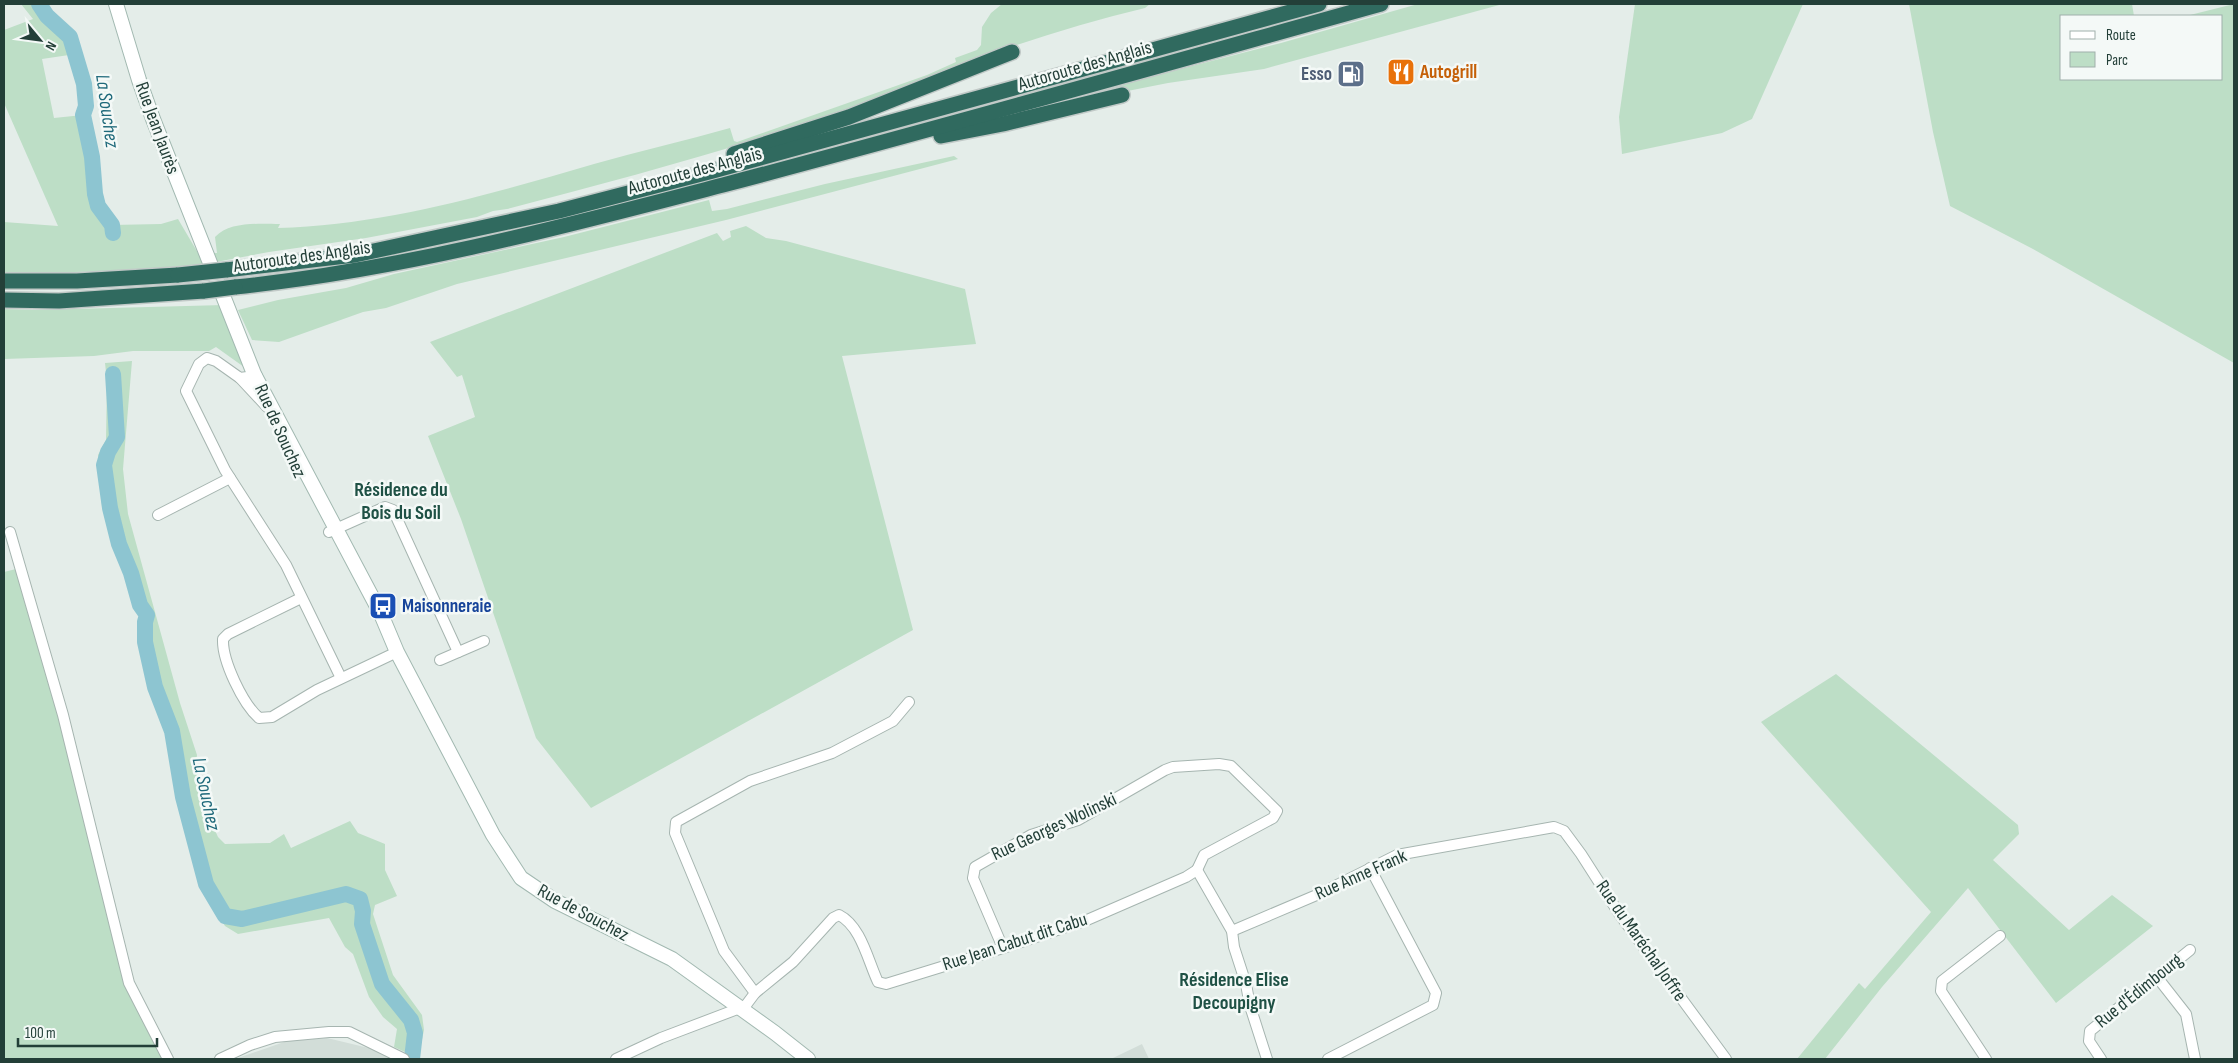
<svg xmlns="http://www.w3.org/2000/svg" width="2238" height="1063" viewBox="0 0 2238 1063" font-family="'Sofia Sans Condensed',sans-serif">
  <rect width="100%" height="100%" fill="#e4ede9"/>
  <g fill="#d2ddd8">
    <path d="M 327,1038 L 373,1049 L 393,1059 L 235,1059 L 287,1041 Z"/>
    <path d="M 1142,1044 L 1149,1059 L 1111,1059 Z"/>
  </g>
  <g fill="#bddec6">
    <path d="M 21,4 L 39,4 L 47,16 L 66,32 L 74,52 L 69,55 L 42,59 L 54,118 L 83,115 C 86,128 90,142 92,156 C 97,187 90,198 112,225 L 161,224 L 178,219 L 198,253 L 217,253 L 215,237 C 230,221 260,224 280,224 L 278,228 C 386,225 491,194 594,164 C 639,151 685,141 730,128 L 734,141 L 737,142 L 927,75 L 956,62 L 955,58 L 977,50 L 981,45 L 982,27 L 991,13 L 1002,4 L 1150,4 L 1145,8 C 1099,19 1055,32 1011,47 C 961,65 913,89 863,106 C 746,145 627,178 507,209 L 493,211 L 477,217 L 366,238 L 269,252 L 200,265 L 110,271 L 4,274 L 4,222 L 58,226 L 4,103 L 4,30 L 33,19 Z"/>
    <path d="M 1418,4 L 1503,4 L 1264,69 L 1168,83 L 1092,98 L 1092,92 L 1281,43 Z"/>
    <path d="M 1635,4 L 1803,4 L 1752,119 L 1722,133 L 1622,154 L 1619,117 Z"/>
    <path d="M 1909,4 L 2132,4 L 2134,16 L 2062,16 L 2062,79 L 2222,79 L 2222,16 L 2186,16 L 2234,4 L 2234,363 L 2033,249 L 1950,206 L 1933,132 Z"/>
    <path d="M 954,156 L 958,159 L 726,220 L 457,284 L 386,308 L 363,312 L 279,342 L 252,340 L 238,310 L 278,300 L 346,288 L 394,274 L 564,237 L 709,200 L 712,211 L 727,209 L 825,184 Z"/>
    <path d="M 746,226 L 766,238 L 786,241 L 965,289 L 976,344 L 842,356 L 913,630 L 591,808 L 536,738 L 461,519 L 428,436 L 475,417 L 462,375 L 457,377 L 430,342 L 717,233 L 723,241 L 731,237 L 730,231 Z"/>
    <path d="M 224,305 L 244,367 L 216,347 L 209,351 L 133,351 L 94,356 L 4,359 L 4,309 L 35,310 Z"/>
    <path d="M 132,361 L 123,469 L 128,514 L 180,703 L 197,755 L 195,769 L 213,826 L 218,837 L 225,844 L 270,843 L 284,834 L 291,848 L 350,821 L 358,833 L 385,844 L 385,870 L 397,896 L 375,905 L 373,914 L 393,975 L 422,1015 L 424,1030 L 418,1058 L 394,1047 L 397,1029 L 383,1017 L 369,997 L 353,954 L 345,947 L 329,918 L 238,934 L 225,926 L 198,881 L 178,807 L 171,769 L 171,745 L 160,721 L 158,704 L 149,676 L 141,616 L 102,507 L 98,455 L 106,440 L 107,381 L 105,363 Z"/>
    <path d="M 16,569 L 51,686 L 139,1013 L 163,1059 L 4,1059 L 4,572 Z"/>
    <path d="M 1836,674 L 2018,825 L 2019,834 L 1993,860 L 2069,930 L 2112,895 L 2153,926 L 2056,1003 L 1968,888 L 1882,987 L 1825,1059 L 1797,1059 L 1859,983 L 1865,989 L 1931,912 L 1761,722 Z"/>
  </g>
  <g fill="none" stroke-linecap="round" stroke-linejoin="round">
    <g stroke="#8dc5d1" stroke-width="16">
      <path d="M 39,4 L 47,16 L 70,37 L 84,84 L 86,106 L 83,115 L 92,157 L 95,194 L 98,206 L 112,225 L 113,233"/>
      <path d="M 113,374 L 117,437 L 108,452 L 104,465 L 110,508 L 119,544 L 131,573 L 140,605 L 147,615 L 145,622 L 145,642 L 155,687 L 172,731 L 183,797 L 206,884 L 225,916 L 242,919 L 346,894 L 360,899 L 363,911 L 362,924 L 382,984 L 411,1020 L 415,1033 L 412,1059"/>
    </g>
    <defs>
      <g id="minor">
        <path d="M 255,376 L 240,378 L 216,361 L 207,358 L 199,364 L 186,391 L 225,470 L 286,565 L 341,678"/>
        <path d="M 240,378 L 267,407"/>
        <path d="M 158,515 L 230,478"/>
        <path d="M 10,532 L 63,715 L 129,983 L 168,1059"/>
        <path d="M 329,532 L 385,507 L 393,510 L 458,652"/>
        <path d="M 301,598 L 228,634 L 223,639 C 222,661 243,704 259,718 L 272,717 L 317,690 L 397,652"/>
        <path d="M 440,660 L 484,641"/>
        <path d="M 1197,870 L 1232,931 L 1234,947 L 1246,984 L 1250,1006 L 1267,1059"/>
        <path d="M 1232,931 L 1319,894 L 1397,855 L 1554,827 L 1564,831 L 1581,854 L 1620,915 L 1726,1059"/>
        <path d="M 1003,948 L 973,878 L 975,867 L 1031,835 L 1078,820 L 1165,770 L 1173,767 L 1219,764 L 1231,766 L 1277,811 L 1273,818 L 1204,855 L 1197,870"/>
        <path d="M 2157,977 L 2186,1014 L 2195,1059"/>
        <path d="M 755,993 L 793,962 L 833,918 L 839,915 C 861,926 868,961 878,982 L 886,984 L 1003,948 L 1087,920 L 1186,877 L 1197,870"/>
        <path d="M 220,1059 L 250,1045 L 275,1037 L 329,1032 L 349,1032 L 404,1059"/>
        <path d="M 616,1059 L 661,1038 L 740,1008 L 746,1005 L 755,993 L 724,951 L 675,833 L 676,822 L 750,781 L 832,753 L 893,721 L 909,702"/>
        <path d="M 1328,1059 L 1433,1005 L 1436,993 L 1370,868"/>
        <path d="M 1986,1059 L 1941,991 L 1942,981 L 2000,936"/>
        <path d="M 2101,1059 L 2089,1041 L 2090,1031 L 2190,950"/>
      </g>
      <g id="secondary">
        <path d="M 116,4 L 139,80 L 153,119 L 258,384"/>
        <path d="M 255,376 L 381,614 L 397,652 L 493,835 L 521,878 L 555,901 L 672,959 L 775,1033 L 808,1059"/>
      </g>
      <g id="motorway">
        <path d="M 941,136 L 1003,124 L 1122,95"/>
        <path d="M 734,154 L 849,117 L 1012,52"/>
        <path d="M 226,270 L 355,255 L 559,211 L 713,171 L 1319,4"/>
        <path d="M 4,281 L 77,281 L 178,275"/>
        <path d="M 235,287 C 401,270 562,227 723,185 C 943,127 1162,65 1381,4"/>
        <path d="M 4,300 L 59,301 L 204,291"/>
      </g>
    </defs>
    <use href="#minor" stroke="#a6b5b0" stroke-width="12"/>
    <use href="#secondary" stroke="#a2b9b1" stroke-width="16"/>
    <use href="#motorway" stroke="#c1c9c7" stroke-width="18"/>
    <use href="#minor" stroke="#fff" stroke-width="10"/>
    <use href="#secondary" stroke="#fff" stroke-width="14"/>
    <use href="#motorway" stroke="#306a5f" stroke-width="15"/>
    <defs>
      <g id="motorway-bridge">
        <path d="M 178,275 L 226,270"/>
        <path d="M 204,291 L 235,287"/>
      </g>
    </defs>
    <use href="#motorway-bridge" stroke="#c1c9c7" stroke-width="18" stroke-linecap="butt"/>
    <use href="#motorway-bridge" stroke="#306a5f" stroke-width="15"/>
  </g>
  <defs>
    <symbol id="restaurant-square" viewBox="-11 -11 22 22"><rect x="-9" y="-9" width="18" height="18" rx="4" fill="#e8710a" stroke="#f4f9f7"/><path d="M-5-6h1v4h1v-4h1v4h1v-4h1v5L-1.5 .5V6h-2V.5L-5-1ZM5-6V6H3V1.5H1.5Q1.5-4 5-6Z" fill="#fff"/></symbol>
    <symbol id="fuel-square" viewBox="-11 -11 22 22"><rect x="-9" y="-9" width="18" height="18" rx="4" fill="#5c6f8a" stroke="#f4f9f7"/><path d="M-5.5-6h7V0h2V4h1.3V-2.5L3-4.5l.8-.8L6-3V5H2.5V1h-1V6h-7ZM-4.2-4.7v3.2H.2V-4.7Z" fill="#fff"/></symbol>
    <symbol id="bus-square" viewBox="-11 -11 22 22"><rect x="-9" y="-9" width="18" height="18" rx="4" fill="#1a4fb4" stroke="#f4f9f7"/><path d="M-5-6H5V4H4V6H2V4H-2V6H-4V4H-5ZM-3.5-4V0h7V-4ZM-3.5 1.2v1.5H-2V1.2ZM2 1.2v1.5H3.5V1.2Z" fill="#fff"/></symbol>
  </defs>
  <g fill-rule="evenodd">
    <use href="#restaurant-square" x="1385" y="56" width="32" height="32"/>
    <use href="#fuel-square" x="1335" y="58" width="32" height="32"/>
    <use href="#bus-square" x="367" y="590" width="32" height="32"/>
  </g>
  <g text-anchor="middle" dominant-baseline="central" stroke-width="5" stroke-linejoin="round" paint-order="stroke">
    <g font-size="19" fill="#233f38" stroke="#f4f9f7">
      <text transform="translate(1085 66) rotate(-16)">Autoroute des Anglais</text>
      <text transform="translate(157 128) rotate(70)">Rue Jean Jaurès</text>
      <text transform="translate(695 171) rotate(-15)">Autoroute des Anglais</text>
      <text transform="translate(302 257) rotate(-8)">Autoroute des Anglais</text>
      <text transform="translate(280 431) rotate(66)">Rue de Souchez</text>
      <text transform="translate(1054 827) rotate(-25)">Rue Georges Wolinski</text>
      <text transform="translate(1361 875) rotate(-24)">Rue Anne Frank</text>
      <text transform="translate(583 913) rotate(28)">Rue de Souchez</text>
      <text transform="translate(1641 941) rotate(55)">Rue du Maréchal Joffre</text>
      <text transform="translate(1015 942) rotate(-18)">Rue Jean Cabut dit Cabu</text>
      <text transform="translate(2139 991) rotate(-39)">Rue d'Édimbourg</text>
    </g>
    <g font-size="19" font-weight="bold" fill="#c56008" stroke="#f4f9f7" text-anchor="start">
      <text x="1420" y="72">Autogrill</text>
    </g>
    <g font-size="19" font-weight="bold" fill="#4e5e75" stroke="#f4f9f7" text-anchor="end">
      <text x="1332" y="74">Esso</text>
    </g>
    <g font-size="19" font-weight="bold" fill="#164399" stroke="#f4f9f7" text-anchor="start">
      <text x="402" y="606">Maisonneraie</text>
    </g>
    <g font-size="20" font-style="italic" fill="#1e697a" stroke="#f4f9f7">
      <text transform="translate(107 111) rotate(82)">La Souchez</text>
      <text transform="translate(206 794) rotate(78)">La Souchez</text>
    </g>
    <g font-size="20" font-weight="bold" fill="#1f5145" stroke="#f4f9f7">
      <text x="401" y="490">Résidence du<tspan x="401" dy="23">Bois du Soil</tspan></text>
      <text x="1234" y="980">Résidence Elise<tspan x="1234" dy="23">Decoupigny</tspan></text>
    </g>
  </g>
  <rect width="2238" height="1063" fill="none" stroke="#233f38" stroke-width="10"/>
  <rect x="2060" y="15" width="162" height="65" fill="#f4f9f7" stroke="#a0afab"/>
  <rect x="2070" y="31" width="25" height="8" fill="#ffffff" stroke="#a0afab"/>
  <text x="2106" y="40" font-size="15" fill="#233f38">Route</text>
  <rect x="2070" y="52" width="25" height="15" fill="#bddec6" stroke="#a0afab"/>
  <text x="2106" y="65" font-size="15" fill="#233f38">Parc</text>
  <g transform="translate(40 40) rotate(119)" stroke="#f4f9f7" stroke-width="4" paint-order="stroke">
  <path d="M0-4L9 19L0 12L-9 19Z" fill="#233f38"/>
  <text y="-8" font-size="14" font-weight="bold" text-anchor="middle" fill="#233f38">N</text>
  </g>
  <path d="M18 1038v8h139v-8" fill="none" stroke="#233f38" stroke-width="2.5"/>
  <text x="25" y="1038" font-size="15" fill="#233f38" stroke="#f4f9f7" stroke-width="4" paint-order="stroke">100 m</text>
</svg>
